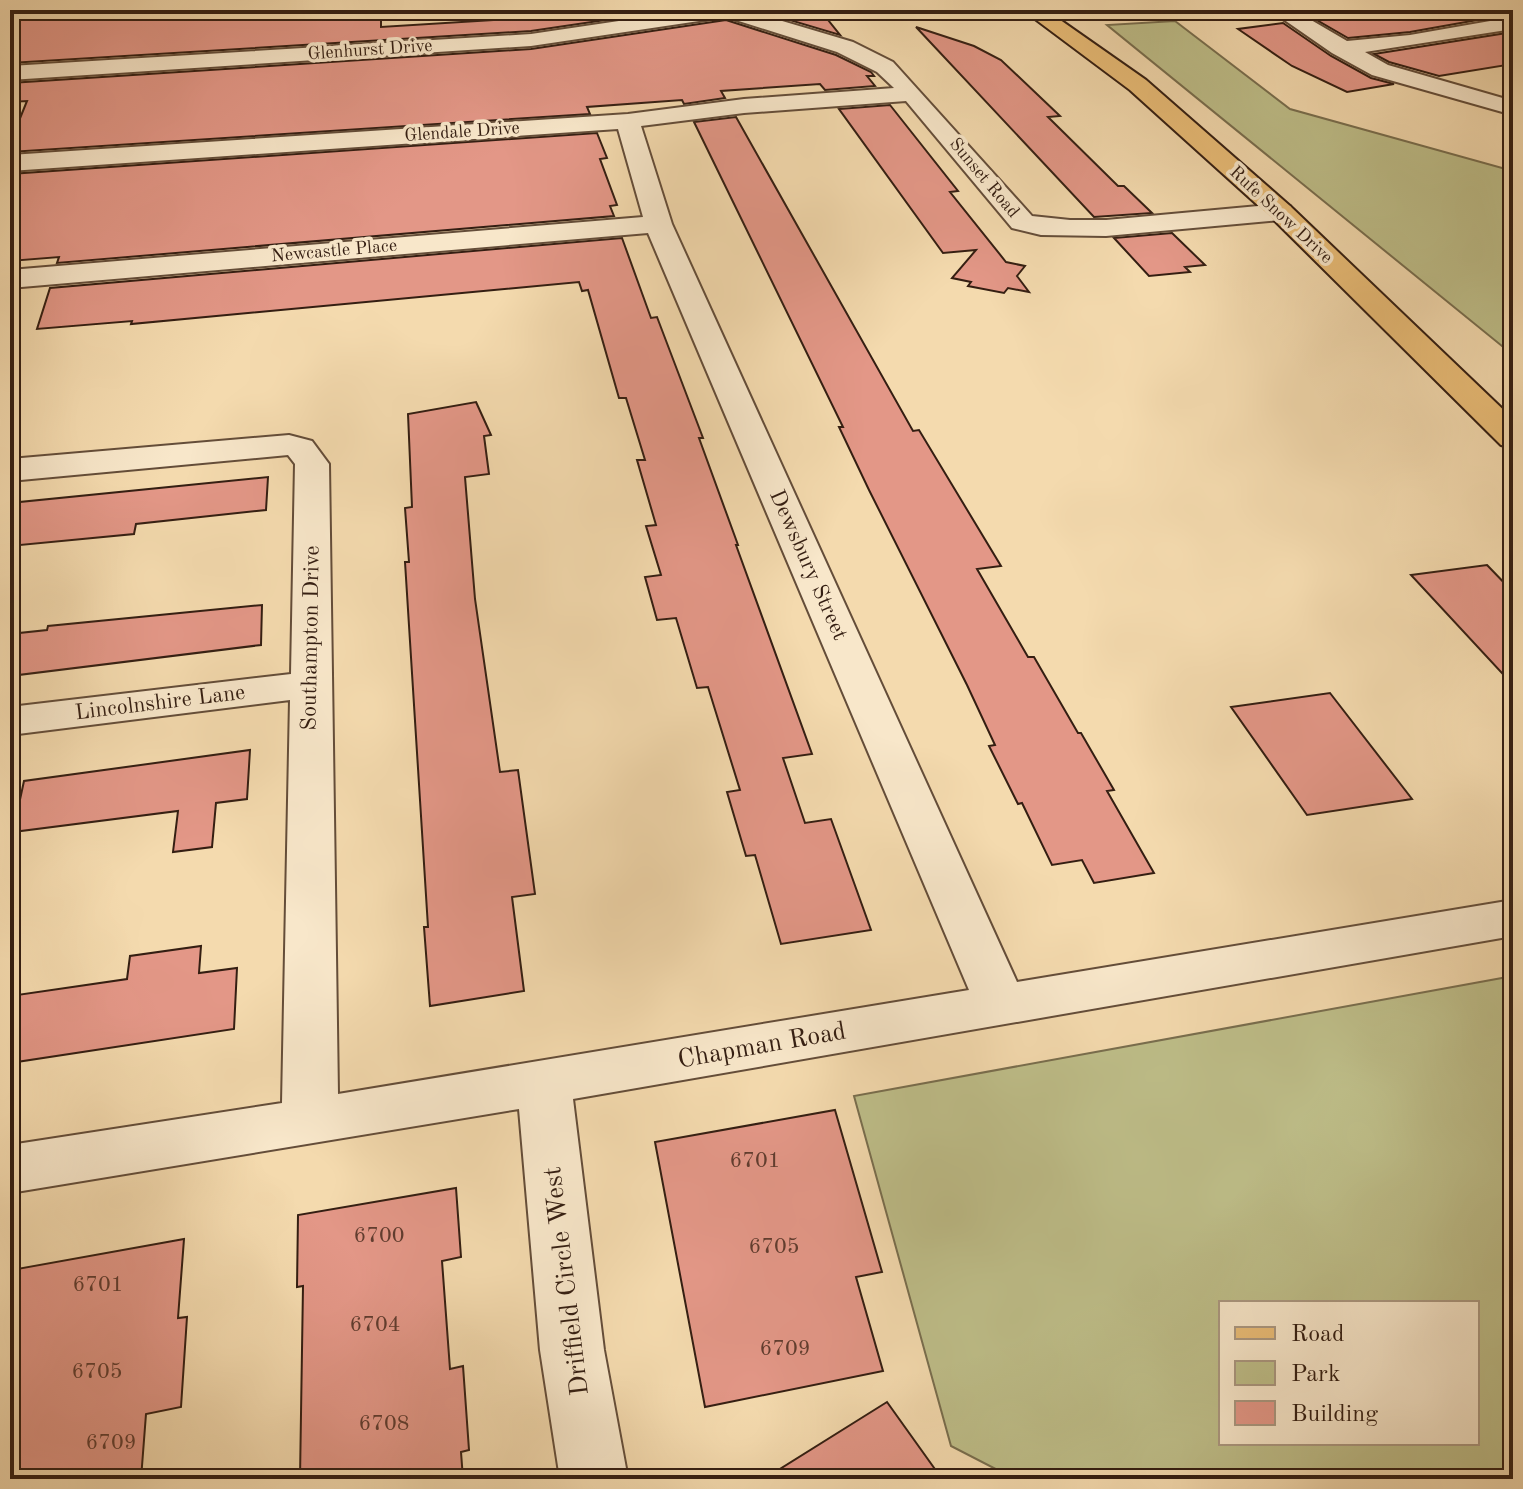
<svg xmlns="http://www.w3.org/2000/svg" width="1523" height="1489" viewBox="0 0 1523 1489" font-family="'Old Standard TT',serif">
  <rect width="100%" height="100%" fill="#f4daae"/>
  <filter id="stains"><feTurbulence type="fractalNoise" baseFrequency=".0025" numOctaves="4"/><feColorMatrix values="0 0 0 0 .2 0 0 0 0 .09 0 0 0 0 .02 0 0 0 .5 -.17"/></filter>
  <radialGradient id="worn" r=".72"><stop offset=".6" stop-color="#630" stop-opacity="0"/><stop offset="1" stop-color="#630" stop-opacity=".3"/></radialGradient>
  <g fill="#bebe89" stroke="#796e4e" stroke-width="2" fill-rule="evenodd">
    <path d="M 1175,21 L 1290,109 L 1513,171 L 1513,355 L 1107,25 Z"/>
    <path d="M 1513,976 L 1513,1479 L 1015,1479 L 951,1446 L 854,1096 ZM 1221,1303 L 1477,1303 L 1477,1443 L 1221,1443 Z"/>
  </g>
  <g fill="#e39787" stroke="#341e12" stroke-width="2">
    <path d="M 82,10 L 381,10 L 381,27 L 593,14 L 588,10 L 673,10 L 531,31 L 10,63 L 10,14 Z"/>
    <path d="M 756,10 L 820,10 L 840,35 Z"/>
    <path d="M 1381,10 L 1499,10 L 1511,14 L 1410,32 L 1348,38 L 1315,19 Z"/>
    <path d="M 726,20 L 836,55 L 871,72 L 874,76 L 867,76 L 875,86 L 825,90 L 820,84 L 721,91 L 725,98 L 684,104 L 682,100 L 587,107 L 590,114 L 10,152 L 10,143 L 27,101 L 10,102 L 10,83 L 531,49 Z"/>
    <path d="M 1283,23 L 1331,56 L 1371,78 L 1394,84 L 1347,92 L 1292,66 L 1238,29 Z"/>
    <path d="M 916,27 L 974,46 L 1001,60 L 1060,116 L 1048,117 L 1118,186 L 1124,186 L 1152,213 L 1094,217 Z"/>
    <path d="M 1513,32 L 1513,64 L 1439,76 L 1389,62 L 1374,54 Z"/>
    <path d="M 890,105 L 958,191 L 950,192 L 1006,262 L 1025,266 L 1017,276 L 1029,292 L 1008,288 L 1004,293 L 968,286 L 971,282 L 952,278 L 976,250 L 943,253 L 839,109 Z"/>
    <path d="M 736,117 L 913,431 L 919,430 L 1001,566 L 977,569 L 1028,657 L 1034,657 L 1078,733 L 1081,733 L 1114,790 L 1107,791 L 1154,873 L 1094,883 L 1082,860 L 1052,865 L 1022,803 L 1018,804 L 989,746 L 995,745 L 967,685 L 869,490 L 839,427 L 843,427 L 694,122 Z"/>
    <path d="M 597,133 L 607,158 L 600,159 L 617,205 L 610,206 L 614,216 L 57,263 L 59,257 L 10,261 L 10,174 Z"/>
    <path d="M 1172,233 L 1205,265 L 1185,267 L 1190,272 L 1149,276 L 1114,238 Z"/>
    <path d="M 622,238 L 651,318 L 657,317 L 703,438 L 699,438 L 738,545 L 736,545 L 812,754 L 783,758 L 805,823 L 831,819 L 871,930 L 781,944 L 755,855 L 746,856 L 727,792 L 740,790 L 708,687 L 697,688 L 676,618 L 657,620 L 645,577 L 661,575 L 646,526 L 656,525 L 637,460 L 645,460 L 626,398 L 619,398 L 588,290 L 582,291 L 579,282 L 131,324 L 132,321 L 37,329 L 50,288 Z"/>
    <path d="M 476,402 L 491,435 L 484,436 L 489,474 L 465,477 L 475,599 L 500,772 L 518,770 L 535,894 L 512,897 L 524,991 L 430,1006 L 424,927 L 428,927 L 405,562 L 409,562 L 405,508 L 412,507 L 408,414 Z"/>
    <path d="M 268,477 L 266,510 L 136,524 L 134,534 L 10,546 L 10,503 Z"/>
    <path d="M 1487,565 L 1513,592 L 1513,685 L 1411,575 Z"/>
    <path d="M 262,605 L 261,645 L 10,676 L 10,634 L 47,630 L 48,626 Z"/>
    <path d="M 1330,693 L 1412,799 L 1307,815 L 1231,707 Z"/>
    <path d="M 250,750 L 247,799 L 216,803 L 212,847 L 173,852 L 178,811 L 13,832 L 24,781 Z"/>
    <path d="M 201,946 L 199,973 L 237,968 L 234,1029 L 10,1063 L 10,996 L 127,979 L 130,956 Z"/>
    <path d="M 835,1110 L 882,1272 L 856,1277 L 883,1371 L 705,1407 L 655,1142 Z"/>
    <path d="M 456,1188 L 461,1257 L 442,1261 L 450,1369 L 463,1366 L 469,1450 L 461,1452 L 463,1479 L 300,1479 L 303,1286 L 297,1287 L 298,1215 Z"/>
    <path d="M 184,1239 L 178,1318 L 187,1317 L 181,1407 L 146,1414 L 141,1479 L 10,1479 L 10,1316 L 17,1269 Z"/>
    <path d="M 887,1402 L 942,1479 L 764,1479 Z"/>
  </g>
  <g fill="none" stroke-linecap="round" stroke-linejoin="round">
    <defs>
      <g id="minor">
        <path d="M 693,10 L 745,10 L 853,42 L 893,62 L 1032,216 L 1070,220 L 1106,220 L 1281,204 L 1290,206 L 1294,212 L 1290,218 L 1281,220 L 1106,236 L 1041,235 L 1012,228 L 906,101 L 744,113 L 641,126 L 672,224 L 1017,982 L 1513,900 L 1513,936 L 573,1099 L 604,1350 L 628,1479 L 560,1479 L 540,1350 L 519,1109 L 10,1193 L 10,1145 L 282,1103 L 290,700 L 10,735 L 10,707 L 291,674 L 295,464 L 288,455 L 10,481 L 10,459 L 289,435 L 312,441 L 329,464 L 338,1094 L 969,990 L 648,233 L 10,288 L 10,270 L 643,217 L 618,129 L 10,171 L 10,155 L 628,114 L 744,99 L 894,88 L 877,72 L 837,52 L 726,17 L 531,46 L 10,80 L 10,66 L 531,34 Z"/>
        <path d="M 1270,10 L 1294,10 L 1347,41 L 1410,35 L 1513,17 L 1513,29 L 1365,52 L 1388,65 L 1513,101 L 1513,115 L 1372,75 L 1332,53 Z"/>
      </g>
      <path id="major" d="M 1023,10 L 1046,10 L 1146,80 L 1290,206 L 1513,419 L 1513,448 L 1501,445 L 1272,218 L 1130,90 Z"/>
    </defs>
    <use href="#minor" stroke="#644d39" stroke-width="4"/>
    <use href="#major" stroke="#341e12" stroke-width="4"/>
    <use href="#minor" fill="#f8e7ca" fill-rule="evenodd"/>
    <use href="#major" fill="#eabd77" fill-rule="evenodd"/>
  </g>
  <g text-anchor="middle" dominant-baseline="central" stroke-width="7" stroke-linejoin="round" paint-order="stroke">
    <g font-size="18" fill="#341e12" stroke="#f8e7ca">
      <text transform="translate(370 50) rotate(-4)">Glenhurst Drive</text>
      <text transform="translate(462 132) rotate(-4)">Glendale Drive</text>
      <text transform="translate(984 178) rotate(50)">Sunset Road</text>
      <text transform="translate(1281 215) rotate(43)">Rufe Snow Drive</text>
      <text transform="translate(334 251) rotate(-5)">Newcastle Place</text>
    </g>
    <g font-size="22" fill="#341e12" stroke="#f8e7ca">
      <text transform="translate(808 565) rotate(66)">Dewsbury Street</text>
      <text transform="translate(311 638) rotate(-89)">Southampton Drive</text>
      <text transform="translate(160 703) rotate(-7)">Lincolnshire Lane</text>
    </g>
    <g font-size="22" fill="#603c2f">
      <text x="755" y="1161">6701</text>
      <text x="379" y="1236">6700</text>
      <text x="774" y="1247">6705</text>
      <text x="98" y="1285">6701</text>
      <text x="375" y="1325">6704</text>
      <text x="785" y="1349">6709</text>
      <text x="97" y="1372">6705</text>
      <text x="384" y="1424">6708</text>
      <text x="111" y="1443">6709</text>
    </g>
    <g font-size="26" fill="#341e12" stroke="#f8e7ca">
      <text transform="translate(762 1046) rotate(-10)">Chapman Road</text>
      <text transform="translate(567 1281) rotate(-97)">Driffield Circle West</text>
    </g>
  </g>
  <rect width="1523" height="1489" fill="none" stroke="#f4daae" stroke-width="40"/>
  <rect x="12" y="12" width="1499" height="1465" fill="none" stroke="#341e12" stroke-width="4"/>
  <rect x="20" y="20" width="1483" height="1449" fill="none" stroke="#341e12" stroke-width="2"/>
  <rect x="1219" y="1301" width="260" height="144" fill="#f8e7ca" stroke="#aa9780" stroke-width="2"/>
  <rect x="1235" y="1327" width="40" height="12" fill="#eabd77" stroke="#aa9780" stroke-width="2"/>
  <text x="1291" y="1341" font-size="24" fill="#341e12">Road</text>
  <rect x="1235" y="1361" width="40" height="24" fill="#bebe89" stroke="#aa9780" stroke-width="2"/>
  <text x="1291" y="1381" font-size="24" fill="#341e12">Park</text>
  <rect x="1235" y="1401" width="40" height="24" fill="#e39787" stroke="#aa9780" stroke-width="2"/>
  <text x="1291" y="1421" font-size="24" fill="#341e12">Building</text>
  <rect width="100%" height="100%" filter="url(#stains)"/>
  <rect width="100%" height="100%" fill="url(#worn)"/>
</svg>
